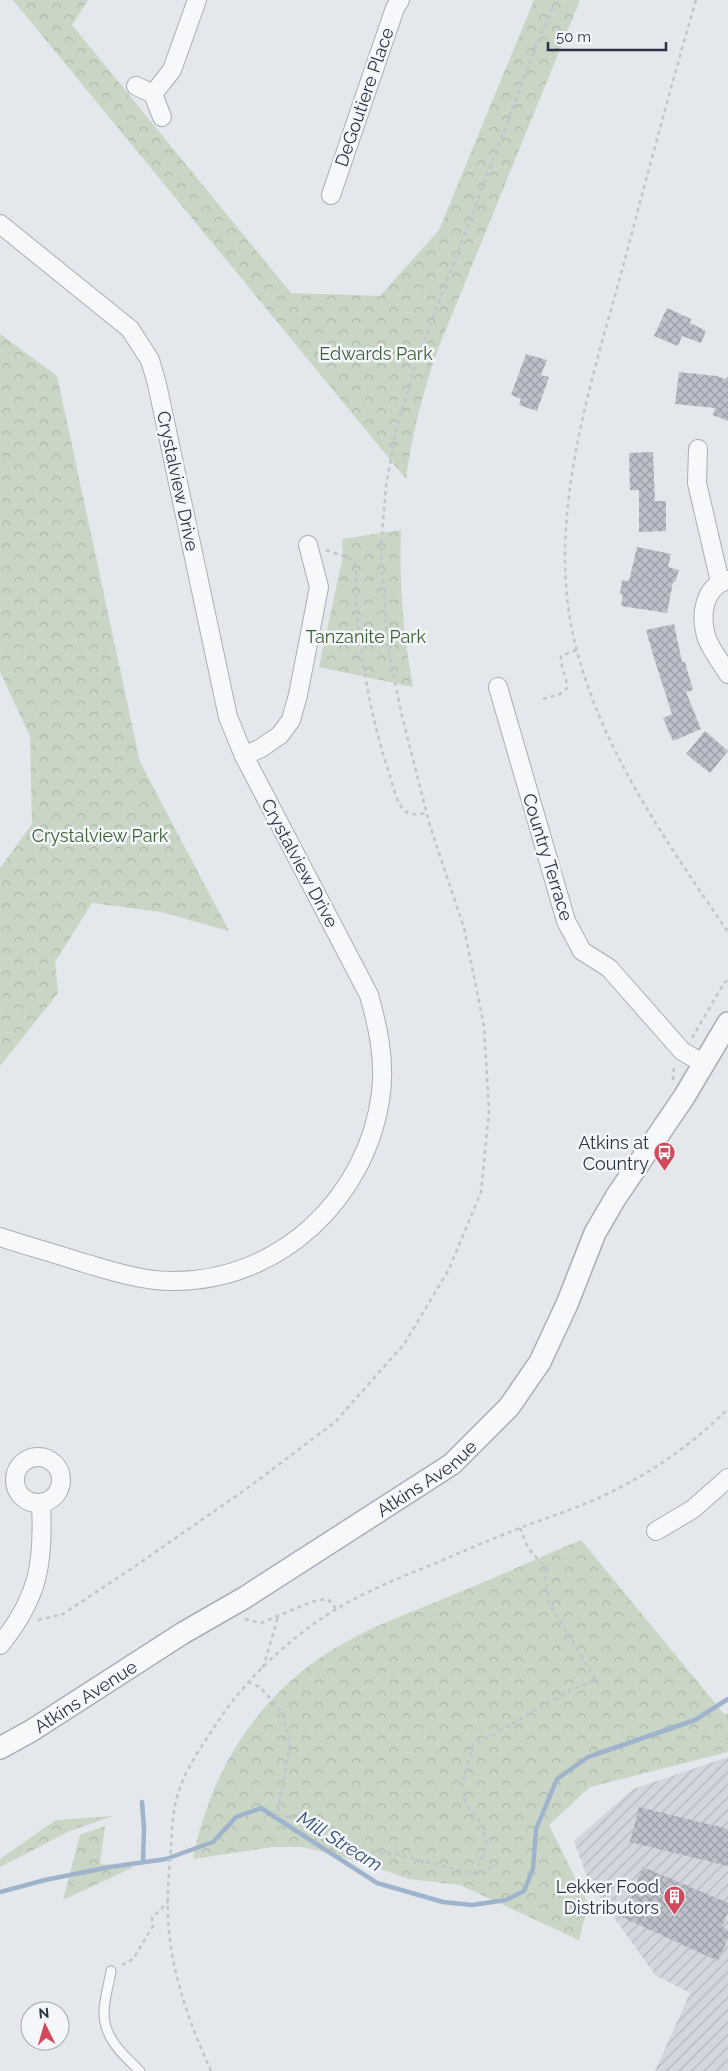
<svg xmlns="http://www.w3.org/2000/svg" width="728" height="2071" viewBox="0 0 728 2071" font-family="Raleway,sans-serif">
  <defs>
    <pattern id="industrial-furrows" width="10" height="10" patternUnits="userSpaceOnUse" patternTransform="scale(1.25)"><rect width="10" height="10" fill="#d2d6de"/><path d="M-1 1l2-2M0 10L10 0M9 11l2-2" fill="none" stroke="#b4b8c0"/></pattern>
    <pattern id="park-crowns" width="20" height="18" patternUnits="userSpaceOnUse" patternTransform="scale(1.25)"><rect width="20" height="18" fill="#c9d6c5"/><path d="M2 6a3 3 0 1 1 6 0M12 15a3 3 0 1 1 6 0" fill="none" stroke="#adb8ab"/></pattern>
    <pattern id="building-cross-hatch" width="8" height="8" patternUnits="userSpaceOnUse" patternTransform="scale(1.25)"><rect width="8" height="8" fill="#bbc0ca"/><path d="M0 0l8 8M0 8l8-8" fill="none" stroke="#989da6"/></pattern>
  </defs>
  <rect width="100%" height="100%" fill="#e4e7ec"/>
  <path fill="url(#industrial-furrows)" d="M 728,1757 L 728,2071 L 655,2071 L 690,1993 L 655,1975 L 589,1882 L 574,1841 L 633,1789 Z"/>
  <g fill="url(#park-crowns)">
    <path d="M 13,0 L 88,0 L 72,25 L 291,293 L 380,296 L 439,230 L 534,0 L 580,0 L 438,349 C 423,391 412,434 406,479 Z"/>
    <path d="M 0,334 L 57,376 L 140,762 L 229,931 L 161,912 L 92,903 L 55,962 L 58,993 L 0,1066 L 0,868 L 32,824 L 30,736 L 0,672 Z"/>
    <path d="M 401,530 C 399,583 403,635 413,687 L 319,667 L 343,556 L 342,539 Z"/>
    <path d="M 581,1540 L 724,1714 L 728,1713 L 728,1752 L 590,1787 L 549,1825 L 588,1904 L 579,1940 L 460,1885 L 409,1879 L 357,1861 L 303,1847 L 272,1847 L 193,1859 C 211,1767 262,1689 344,1643 C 377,1624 414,1611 448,1597 C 493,1579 536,1559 581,1540 Z"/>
    <path d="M 113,1816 L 70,1831 L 0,1867 L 0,1859 L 56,1820 Z"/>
    <path d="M 105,1826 L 100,1864 L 134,1867 L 63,1900 L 80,1835 Z"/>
  </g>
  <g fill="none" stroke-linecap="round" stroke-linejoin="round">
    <g stroke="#9fb4cc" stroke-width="4.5">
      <path d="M 142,1802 L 144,1828 L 143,1862"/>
      <path d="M 0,1892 L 45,1880 L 110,1867 L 166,1859 L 213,1842 L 236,1817 L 261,1808 L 377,1883 L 443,1902 L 472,1905 L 506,1900 L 524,1891 L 533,1869 L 536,1829 L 557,1779 L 588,1757 L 695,1720 L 728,1699"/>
    </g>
  </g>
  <g fill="url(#building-cross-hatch)">
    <path d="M 667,308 L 691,319 L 690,323 L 706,331 L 701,343 L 682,336 L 678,346 L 654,336 Z"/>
    <path d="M 526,354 L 547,360 L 541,375 L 549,377 L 537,411 L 519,405 L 521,399 L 511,395 Z"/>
    <path d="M 679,372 L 717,376 L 725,379 L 728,377 L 728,421 L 713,415 L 715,408 L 675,404 Z"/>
    <path d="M 653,452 L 655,501 L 666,501 L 666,531 L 639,532 L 639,490 L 630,490 L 629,453 Z"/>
    <path d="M 637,547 L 671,554 L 668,567 L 679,570 L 675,582 L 673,582 L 667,613 L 621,606 L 623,595 L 620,594 L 622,580 L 629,581 Z"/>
    <path d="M 674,624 L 682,662 L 685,662 L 693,690 L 686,692 L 701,729 L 673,741 L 663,718 L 672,714 L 654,658 L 646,630 Z"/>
    <path d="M 705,731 L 728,751 L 710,773 L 686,754 Z"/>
    <path d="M 639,1807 L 728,1829 L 728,1866 L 630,1842 Z"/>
    <path d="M 643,1867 L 728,1903 L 728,1912 L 722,1927 L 728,1930 L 728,1938 L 718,1961 L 622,1917 Z"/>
  </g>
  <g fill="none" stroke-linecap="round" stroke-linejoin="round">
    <defs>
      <path id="service" d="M 111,1971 C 109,1984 104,1999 104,2013 C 104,2038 123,2055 140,2071"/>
      <g id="minor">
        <path d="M 136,86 L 153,94 L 162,117"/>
        <path d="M 153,94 L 172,70 L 197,0"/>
        <path d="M 331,195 L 395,8 L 400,0"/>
        <path d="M 0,224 L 130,329 L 150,360 L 157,384 L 228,717 L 244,756 L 369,995 C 378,1027 385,1059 381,1093 C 368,1197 280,1282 172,1281 C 142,1281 112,1271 84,1263 C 56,1254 28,1246 0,1237"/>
        <path d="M 698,449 L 697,483 L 720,582"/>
        <path d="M 728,580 C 704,586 700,615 706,636 C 710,649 721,662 728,674"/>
        <path d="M 498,687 L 566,921 L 582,951 L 609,968 L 682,1051 L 704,1064"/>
        <path d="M 244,756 L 261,748 L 280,735 L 291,720 L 298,695 L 319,587 L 308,545"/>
        <circle cx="38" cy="1480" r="23"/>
        <path d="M 656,1531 L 693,1509 L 728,1478"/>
        <path d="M 0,1645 C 39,1597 44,1563 41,1503"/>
      </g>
      <g id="tertiary">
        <path id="s1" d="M 0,1748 L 31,1731 L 183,1633 L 244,1598 L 452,1464 L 509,1407 L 540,1362 L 567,1304 L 595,1233 L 616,1197 L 684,1097 L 728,1023"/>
      </g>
    </defs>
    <use href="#service" stroke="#a9aeb7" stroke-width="11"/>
    <use href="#minor" stroke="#a9aeb7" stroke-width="20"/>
    <use href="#tertiary" stroke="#a9aeb7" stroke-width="24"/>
    <g stroke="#c2c5cb" stroke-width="2.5" stroke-dasharray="4 4" stroke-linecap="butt">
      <path d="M 696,0 C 671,86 648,172 625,259 C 593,378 545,515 574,639 C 599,747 666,841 728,932"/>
      <path d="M 326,550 L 354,560 C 358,579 355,598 357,617 C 363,670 372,722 389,773 C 393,785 396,803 405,811 C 411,816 420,814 427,813"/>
      <path d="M 543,699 L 560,694 L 567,688 C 567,677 560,667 561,656 L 576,650"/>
      <path d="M 692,1038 L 724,983 L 728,980"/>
      <path d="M 673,1080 L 674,1064"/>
      <path d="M 245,1619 L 261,1623 L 311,1602 L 325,1599 L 330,1601 L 336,1609"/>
      <path d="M 38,1620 L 63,1614 L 131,1569 L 249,1487 L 335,1422 L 405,1343 L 449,1269 L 481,1192 L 489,1111 L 484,1026 L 464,928 L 430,826 L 401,712 L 387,643 L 381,547 L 386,486 L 397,426 L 417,360 L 536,46 L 556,0"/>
      <path d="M 263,1668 L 278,1617"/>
      <path d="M 248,1682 L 260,1687 L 282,1712 L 290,1743 L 277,1816 L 305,1818 L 325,1827 L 362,1851 L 395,1854 L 475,1874 L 496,1865"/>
      <path d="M 475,1874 L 487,1845 L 482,1824 L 466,1805 L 462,1784 L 473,1746 L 573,1689 L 596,1680 L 549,1603 L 544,1566 L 528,1548 L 520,1528"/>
      <path d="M 122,1965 L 133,1959 L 153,1926 L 152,1918 L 168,1902"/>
      <path d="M 211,2071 C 189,2022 170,1970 168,1916 C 167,1893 169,1870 171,1848 C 172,1827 173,1804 181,1785 C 189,1764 203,1744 215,1726 C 245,1679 290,1637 338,1608 C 369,1590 403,1576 436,1563 C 463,1551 490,1540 517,1529 C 551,1516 585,1506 617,1489 C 659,1468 695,1441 728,1409"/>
    </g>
    <use href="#service" stroke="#f7f8fa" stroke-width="9"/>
    <use href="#minor" stroke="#f7f8fa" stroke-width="18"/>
    <use href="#tertiary" stroke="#f7f8fa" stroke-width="21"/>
  </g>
  <defs>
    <symbol id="bus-pin" viewBox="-11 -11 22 30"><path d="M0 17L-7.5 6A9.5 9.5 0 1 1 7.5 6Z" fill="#d1495b" stroke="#f4f6f9"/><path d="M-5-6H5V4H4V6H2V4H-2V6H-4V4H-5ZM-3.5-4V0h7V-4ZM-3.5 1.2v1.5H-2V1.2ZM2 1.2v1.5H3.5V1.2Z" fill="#fff"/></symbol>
    <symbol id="building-pin" viewBox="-11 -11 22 30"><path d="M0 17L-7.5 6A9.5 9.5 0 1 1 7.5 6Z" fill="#d1495b" stroke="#f4f6f9"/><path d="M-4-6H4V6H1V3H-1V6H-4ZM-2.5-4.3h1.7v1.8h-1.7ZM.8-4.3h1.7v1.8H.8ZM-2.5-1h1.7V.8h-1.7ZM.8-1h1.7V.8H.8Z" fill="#fff"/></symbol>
  </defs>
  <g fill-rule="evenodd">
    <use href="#bus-pin" x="652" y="1140" width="25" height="34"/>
    <use href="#building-pin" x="662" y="1884" width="25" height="34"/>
  </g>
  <g text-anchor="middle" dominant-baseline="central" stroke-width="5" stroke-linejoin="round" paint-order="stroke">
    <g font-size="18" fill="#2b3445" stroke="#f4f6f9">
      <text transform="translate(364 97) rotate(-71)">DeGoutiere Place</text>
      <text transform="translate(178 481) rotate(78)">Crystalview Drive</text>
      <text transform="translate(548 857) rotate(73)">Country Terrace</text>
      <text transform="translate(300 863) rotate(62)">Crystalview Drive</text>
      <text stroke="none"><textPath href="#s1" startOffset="505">Atkins Avenue</textPath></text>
      <text stroke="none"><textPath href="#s1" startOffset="100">Atkins Avenue</textPath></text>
    </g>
    <g font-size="18" fill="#3f6138" stroke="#f4f6f9">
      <text x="376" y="353">Edwards Park</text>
      <text x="366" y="636">Tanzanite Park</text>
      <text x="100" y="835">Crystalview Park</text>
    </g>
    <g font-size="18" fill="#2b3445" stroke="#f4f6f9" text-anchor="end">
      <text x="649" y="1142">Atkins at<tspan x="649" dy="21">Country</tspan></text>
      <text x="659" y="1886">Lekker Food<tspan x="659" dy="21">Distributors</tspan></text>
    </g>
    <g font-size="19" font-style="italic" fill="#34527a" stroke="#f4f6f9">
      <text transform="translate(340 1841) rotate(32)">Mill Stream</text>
    </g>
  </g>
  <g transform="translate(45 2026) rotate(355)"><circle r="24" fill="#f4f6f9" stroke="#a4a8b1"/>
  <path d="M0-4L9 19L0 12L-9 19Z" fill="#d1495b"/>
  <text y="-8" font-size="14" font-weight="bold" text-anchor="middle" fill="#2b3445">N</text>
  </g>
  <path d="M548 42v8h118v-8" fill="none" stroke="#2b3445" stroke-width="2.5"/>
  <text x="556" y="42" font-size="15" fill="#2b3445" stroke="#f4f6f9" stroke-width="4" paint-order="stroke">50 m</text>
</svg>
